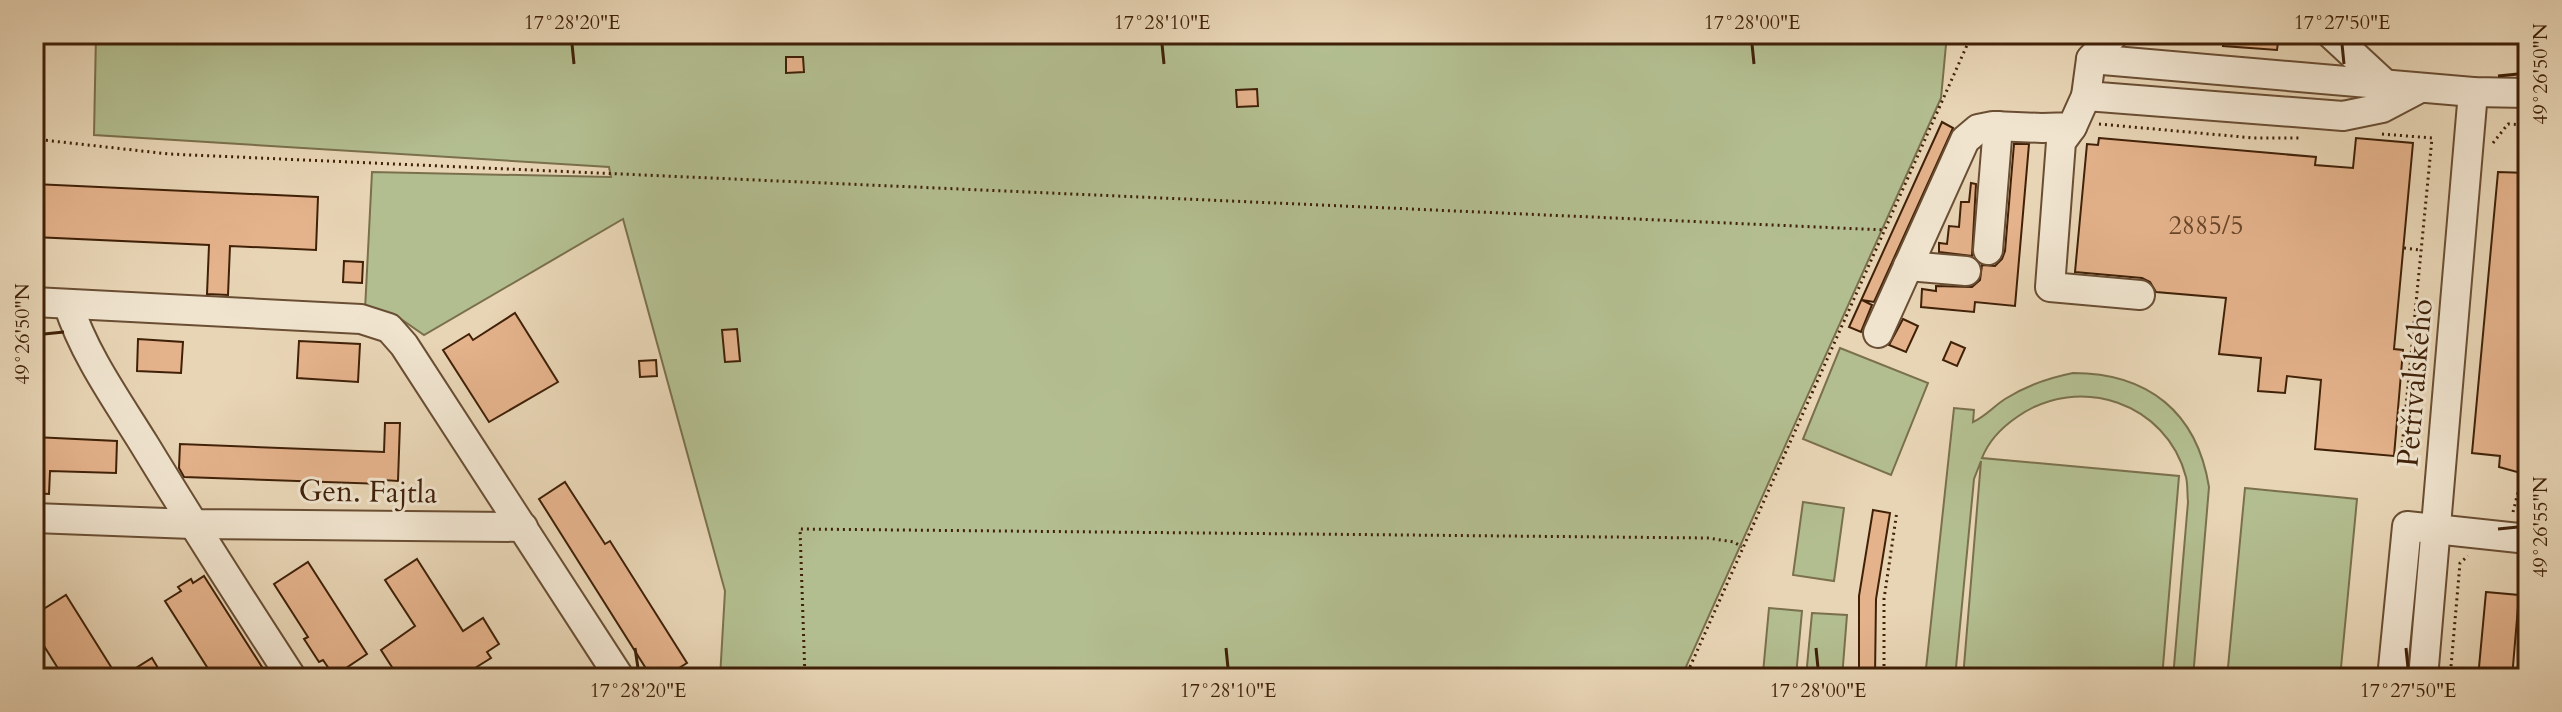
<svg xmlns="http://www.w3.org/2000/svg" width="2562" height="712" viewBox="0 0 2562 712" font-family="Cardo,serif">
  <rect width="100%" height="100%" fill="#e8d5b5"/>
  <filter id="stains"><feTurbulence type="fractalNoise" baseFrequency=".0025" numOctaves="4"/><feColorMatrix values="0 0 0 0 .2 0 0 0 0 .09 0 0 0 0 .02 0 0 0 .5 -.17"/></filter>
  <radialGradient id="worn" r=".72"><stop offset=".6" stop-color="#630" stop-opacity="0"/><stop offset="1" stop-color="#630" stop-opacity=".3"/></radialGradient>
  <g fill="#b3be90" stroke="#7a704c" stroke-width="2">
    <path d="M 96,34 L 1947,34 L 1941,98 L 1681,678 L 720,678 L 725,591 L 623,219 L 424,335 L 395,315 L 365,310 L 372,172 L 611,177 L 609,167 L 94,135 Z"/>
    <path d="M 1840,348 L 1928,383 L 1891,475 L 1803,439 Z"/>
    <path d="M 2073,373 C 2148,373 2197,412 2209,487 L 2193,678 L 2173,678 L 2188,502 C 2187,494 2188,485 2186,477 C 2167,403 2079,373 2017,417 C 2001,428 1989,440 1982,458 L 2179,476 L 2162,678 L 1963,678 L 1981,461 L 1974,479 L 1955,678 L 1925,678 L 1954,408 L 1974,410 L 1973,422 C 1986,416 1994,406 2005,399 C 2027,385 2048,378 2073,373 Z"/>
    <path d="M 2245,488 L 2357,499 L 2340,678 L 2227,678 Z"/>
    <path d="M 1803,502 L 1844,508 L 1834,581 L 1793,575 Z"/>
    <path d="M 1769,608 L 1802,611 L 1796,676 L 1763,673 Z"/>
    <path d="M 1812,613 L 1847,615 L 1842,678 L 1806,677 Z"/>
  </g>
  <g fill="#e4b28b" stroke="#402108" stroke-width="2">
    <path d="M 2224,34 L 2279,34 L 2277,50 L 2223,46 Z"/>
    <path d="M 786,57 L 803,57 L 804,72 L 786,73 Z"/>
    <path d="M 1257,89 L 1258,106 L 1237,107 L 1236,90 Z"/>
    <path d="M 1942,122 L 1953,128 L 1874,302 L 1862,300 L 1872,305 L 1861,332 L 1849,327 Z"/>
    <path d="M 2099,138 L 2316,157 L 2315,165 L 2353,168 L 2356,138 L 2413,143 L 2394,349 L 2403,350 L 2394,456 L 2315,449 L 2321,380 L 2287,376 L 2285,393 L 2258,391 L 2261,358 L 2219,354 L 2226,298 L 2156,292 L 2150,282 L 2142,278 L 2075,272 L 2087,144 L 2098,145 Z"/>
    <path d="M 2014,144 L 2029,144 L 2015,306 L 1975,302 L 1974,312 L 1921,307 L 1922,289 L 1936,291 L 1936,286 L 1972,287 L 1980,280 L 1982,265 L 1995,266 L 2002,259 L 2005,251 Z"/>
    <path d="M 2498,172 L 2528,173 L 2528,359 L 2523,412 L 2528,413 L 2528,475 L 2499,467 L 2500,456 L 2472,453 Z"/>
    <path d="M 1971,183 L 1976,184 L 1972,256 L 1939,252 L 1939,243 L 1947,244 L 1949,226 L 1959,227 L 1961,202 L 1969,202 Z"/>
    <path d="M 34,184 L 318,197 L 316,250 L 230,246 L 228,295 L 207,294 L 209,245 L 34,237 Z"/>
    <path d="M 344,261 L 363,262 L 362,283 L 343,282 Z"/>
    <path d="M 515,313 L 558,382 L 489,422 L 443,350 L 469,334 L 473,340 Z"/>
    <path d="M 1903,319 L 1918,326 L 1906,352 L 1889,345 Z"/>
    <path d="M 737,329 L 740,361 L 725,362 L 722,330 Z"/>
    <path d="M 138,339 L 183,342 L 181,373 L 137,371 Z"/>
    <path d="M 299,341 L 360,344 L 358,382 L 297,378 Z"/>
    <path d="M 1951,342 L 1965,348 L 1957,366 L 1943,360 Z"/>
    <path d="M 656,360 L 657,376 L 640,377 L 639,361 Z"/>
    <path d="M 385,423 L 400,423 L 398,481 L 383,480 L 383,484 L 184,477 L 179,468 L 180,444 L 384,452 Z"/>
    <path d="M 34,437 L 117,441 L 116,473 L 50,471 L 49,494 L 34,493 Z"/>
    <path d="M 565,482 L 605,544 L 610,541 L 687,663 L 663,678 L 652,678 L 539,499 Z"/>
    <path d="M 1873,510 L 1890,513 L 1876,599 L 1875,677 L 1859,676 L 1859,596 Z"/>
    <path d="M 417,559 L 463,631 L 483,618 L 499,644 L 487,652 L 491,658 L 459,678 L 399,678 L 381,650 L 415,626 L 385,580 Z"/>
    <path d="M 308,562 L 367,654 L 334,676 L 323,660 L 319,662 L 304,639 L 308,637 L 274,584 Z"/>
    <path d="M 204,576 L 269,678 L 214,678 L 165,601 L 181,591 L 178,587 L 191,579 L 193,583 Z"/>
    <path d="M 2486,592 L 2519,595 L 2512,678 L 2478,678 Z"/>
    <path d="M 66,595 L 118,678 L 64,678 L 34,630 L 34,615 Z"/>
    <path d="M 152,658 L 164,678 L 120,678 Z"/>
  </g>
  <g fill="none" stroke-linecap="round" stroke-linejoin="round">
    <defs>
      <g id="minor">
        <path d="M 2114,34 L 2091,59 L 2086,96 L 2343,116 L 2382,108 L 2420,88"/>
        <path d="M 2331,34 L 2386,85"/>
        <path d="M 2091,59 L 2473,92 L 2528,93"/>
        <path d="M 2072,127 L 2061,142 L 2050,287 L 2140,295"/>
        <path d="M 1988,250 L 1998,126"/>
        <path d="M 1908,266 L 1966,271"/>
        <path d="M 34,302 L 361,319 L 389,328 L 404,345 L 620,678"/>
        <path d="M 68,304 C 84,354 116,399 144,444 C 192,523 242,601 292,678"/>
        <path d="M 1878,333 L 1965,140 L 1978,129 L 1993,126 L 2042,128 L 2072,127 L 2086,96"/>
        <path d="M 34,518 L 192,524 L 523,527"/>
        <path d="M 2392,678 L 2407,526 L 2528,539"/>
        <path d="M 2423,678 L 2473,92"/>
      </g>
    </defs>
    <use href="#minor" stroke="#6a4e33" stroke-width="32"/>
    <g stroke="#402108" stroke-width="3" stroke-dasharray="2 4" stroke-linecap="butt">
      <path d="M 2375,40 L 2381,34"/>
      <path d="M 2523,68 L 2524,62 L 2528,58"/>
      <path d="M 2099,124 L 2254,138 L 2299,138"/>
      <path d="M 2382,134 L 2432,138 L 2401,458"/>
      <path d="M 34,139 L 169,154 L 1885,230"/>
      <path d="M 2493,143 L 2508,124 L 2528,125"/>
      <path d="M 2404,248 L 2420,250"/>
      <path d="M 2513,512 L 2523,473"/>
      <path d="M 805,678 L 800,529 L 1708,538 L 1734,542 L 1742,547"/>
      <path d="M 1685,678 L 1972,34"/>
      <path d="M 1884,678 L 1884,599 L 1897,511"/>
      <path d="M 2450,678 L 2460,563 L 2468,556"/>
    </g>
    <use href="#minor" stroke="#f0e4cf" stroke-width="28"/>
  </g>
  <path fill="none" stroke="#402108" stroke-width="3" d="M 572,44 L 574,64M 1162,44 L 1164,64M 1752,44 L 1754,64M 2342,44 L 2344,64M 2498,76 L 2518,74M 44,334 L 64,332M 2498,529 L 2518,527M 635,648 L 638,668M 1226,648 L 1228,668M 1816,648 L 1818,668M 2406,648 L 2408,668"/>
  <g text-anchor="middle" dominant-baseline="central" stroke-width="6" stroke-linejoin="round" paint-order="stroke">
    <g font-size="26" fill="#694529">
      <text x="2206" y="225">2885/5</text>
    </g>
    <g font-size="30" fill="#402108" stroke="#f0e4cf">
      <text transform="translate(2415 383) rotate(-85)">Petřivalského</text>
      <text transform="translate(368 492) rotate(1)">Gen. Fajtla</text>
    </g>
  </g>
  <rect width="2562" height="712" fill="none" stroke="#e8d5b5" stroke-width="88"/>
  <rect x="44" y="44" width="2474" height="624" fill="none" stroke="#402108" stroke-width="3"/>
  <g font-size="20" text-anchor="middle" fill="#402108">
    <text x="572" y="29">17°28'20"E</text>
    <text x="1162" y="29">17°28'10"E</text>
    <text x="1752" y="29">17°28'00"E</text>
    <text x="2342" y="29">17°27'50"E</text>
    <text transform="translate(2540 74) rotate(-90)" y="7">49°26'50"N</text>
    <text transform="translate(22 334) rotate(-90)" y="7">49°26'50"N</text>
    <text transform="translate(2540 527) rotate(-90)" y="7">49°26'55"N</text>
    <text x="638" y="697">17°28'20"E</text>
    <text x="1228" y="697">17°28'10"E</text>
    <text x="1818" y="697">17°28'00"E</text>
    <text x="2408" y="697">17°27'50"E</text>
  </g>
  <rect width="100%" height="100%" filter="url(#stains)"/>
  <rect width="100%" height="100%" fill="url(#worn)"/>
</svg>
